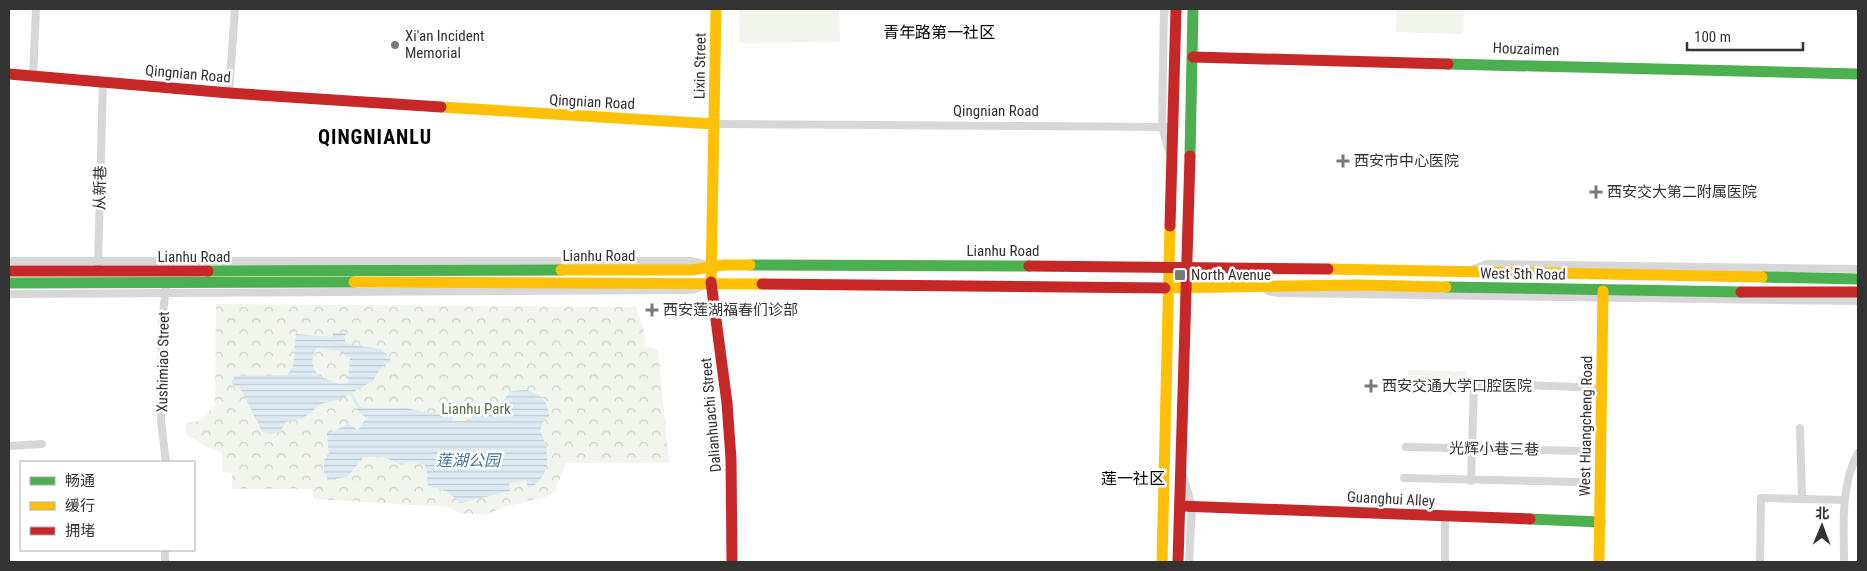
<svg xmlns="http://www.w3.org/2000/svg" width="1867" height="571" viewBox="0 0 1867 571" font-family="'Roboto Condensed','Noto Sans SC',sans-serif">
  <defs>
    <pattern id="park-crowns" width="20" height="18" patternUnits="userSpaceOnUse" patternTransform="scale(1.25)"><rect width="20" height="18" fill="#f1f5ed"/><path d="M2 6a3 3 0 1 1 6 0M12 15a3 3 0 1 1 6 0" fill="none" stroke="#cfd2cc"/></pattern>
    <pattern id="water-rules" width="6" height="5" patternUnits="userSpaceOnUse" patternTransform="scale(1.25)"><rect width="6" height="5" fill="#ddebf3"/><path d="M0 2.5h6" fill="none" stroke="#becad1"/></pattern>
  </defs>
  <rect width="100%" height="100%" fill="#fff"/>
  <path fill="url(#park-crowns)" d="M 216,304 L 636,307 L 644,331 L 645,346 L 658,349 L 669,463 L 566,463 L 555,492 L 546,497 L 504,507 L 485,515 L 459,513 L 448,507 L 314,499 L 312,489 L 232,489 L 232,473 L 223,472 L 222,453 L 206,447 L 186,434 L 185,423 L 199,421 L 215,406 Z"/>
  <g fill="#f1f5ed">
    <path d="M 739,9 L 839,9 L 840,42 L 740,43 Z"/>
    <path d="M 1397,9 L 1464,9 L 1463,34 L 1396,32 Z"/>
    <path d="M 1408,370 L 1466,371 L 1465,395 L 1407,393 Z"/>
  </g>
  <g fill="url(#water-rules)" fill-rule="evenodd">
    <path d="M 333,333 L 346,333 L 345,341 L 347,344 L 380,349 L 390,357 L 390,362 L 379,370 L 373,381 L 341,399 L 321,404 L 303,418 L 286,422 L 280,432 L 271,434 L 262,431 L 241,390 L 231,383 L 235,376 L 287,375 L 293,367 L 296,334 L 333,337 ZM 317,348 L 338,351 L 350,358 L 348,383 L 339,384 L 319,376 C 311,365 310,360 317,348 Z"/>
    <path d="M 527,390 C 543,396 547,399 549,416 L 542,423 L 540,432 C 551,448 551,481 528,488 L 526,480 L 509,483 L 510,491 L 461,503 L 448,492 L 428,486 L 426,466 C 416,460 411,461 401,465 L 384,457 L 364,457 L 347,477 L 329,480 L 324,473 L 324,460 L 329,457 L 327,434 L 348,424 L 358,430 L 366,418 L 357,409 L 361,406 L 363,408 L 404,408 L 452,416 L 453,421 L 472,421 L 472,416 C 491,416 500,406 510,391 Z"/>
  </g>
  <g fill="none" stroke-linecap="round" stroke-linejoin="round">
    <path stroke="#ddebf3" stroke-width="2.5" d="M 350,393 L 359,407"/>
    <g stroke="#d7d7d7" stroke-width="8">
      <path d="M 1164,9 L 1162,127 L 1169,151"/>
      <path d="M 33,76 L 36,9"/>
      <path d="M 229,93 L 235,9"/>
      <path d="M 713,124 L 1174,127"/>
      <path d="M 9,261 L 692,261 L 707,265"/>
      <path d="M 98,265 L 103,82"/>
      <path d="M 1474,269 L 1487,264 L 1858,269"/>
      <path d="M 1268,291 L 1278,293 L 1858,301"/>
      <path d="M 9,294 L 693,290 L 703,286"/>
      <path d="M 1800,428 L 1802,499"/>
      <path d="M 9,446 L 42,444"/>
      <path d="M 1406,447 L 1582,451"/>
      <path d="M 166,462 L 161,421 L 162,322 L 166,287"/>
      <path d="M 1184,478 L 1192,507 L 1189,562"/>
      <path d="M 1404,478 L 1579,482"/>
      <path d="M 1471,481 L 1474,383 L 1602,388"/>
      <path d="M 165,562 L 165,550"/>
      <path d="M 1445,562 L 1445,517"/>
      <path d="M 1760,562 L 1761,498 L 1844,500"/>
      <path d="M 1844,562 C 1844,526 1840,486 1858,453"/>
    </g>
    <g stroke="#4caf50" stroke-width="11">
      <path d="M 1448,64 L 1858,74"/>
      <path d="M 1190,156 L 1193,9"/>
      <path d="M 750,265 L 1029,266"/>
      <path d="M 208,271 L 561,270"/>
      <path d="M 1762,277 L 1858,279"/>
      <path d="M 9,283 L 354,282"/>
      <path d="M 1446,287 L 1741,292"/>
      <path d="M 1530,519 L 1600,522"/>
    </g>
    <g stroke="#ffc107" stroke-width="11">
      <path d="M 441,107 L 713,124"/>
      <path d="M 1328,269 L 1762,277"/>
      <path d="M 561,270 L 692,270 L 723,265 L 750,265"/>
      <path d="M 354,282 L 762,284"/>
      <path d="M 711,282 L 716,9"/>
      <path d="M 1165,288 L 1358,285 L 1446,287"/>
      <path d="M 1162,562 L 1170,226"/>
      <path d="M 1599,562 L 1603,291"/>
    </g>
    <g stroke="#c62828" stroke-width="11">
      <path d="M 1193,57 L 1448,64"/>
      <path d="M 9,74 L 229,93 L 441,107"/>
      <path d="M 1170,226 L 1176,9"/>
      <path d="M 1029,266 L 1328,269"/>
      <path d="M 9,271 L 208,271"/>
      <path d="M 711,282 L 727,403 L 731,459 L 732,562"/>
      <path d="M 762,284 L 1165,288"/>
      <path d="M 1741,292 L 1858,292"/>
      <path d="M 1180,506 L 1530,519"/>
      <path d="M 1178,562 L 1190,156"/>
    </g>
  </g>
  <g fill="#7a7a7a" stroke="#fff" stroke-width="2">
    <circle cx="395" cy="45" r="5"/>
    <path d="M1340.5 153.5h5v5h5v5h-5v5h-5v-5h-5v-5h5z"/>
    <path d="M1593.5 184.5h5v5h5v5h-5v5h-5v-5h-5v-5h5z"/>
    <rect x="1174" y="269" width="12" height="12" rx="2.5"/>
    <path d="M649.5 302.5h5v5h5v5h-5v5h-5v-5h-5v-5h5z"/>
    <path d="M1368.5 378.5h5v5h5v5h-5v5h-5v-5h-5v-5h5z"/>
  </g>
  <g text-anchor="middle" dominant-baseline="central" stroke-width="5" stroke-linejoin="round" paint-order="stroke">
    <g font-size="15" fill="#333" stroke="#fff" text-anchor="start">
      <text x="405" y="36">Xi'an Incident<tspan x="405" dy="17">Memorial</tspan></text>
      <text x="1354" y="161">西安市中心医院</text>
      <text x="1607" y="192">西安交大第二附属医院</text>
      <text x="1191" y="275">North Avenue</text>
      <text x="663" y="310">西安莲湖福春们诊部</text>
      <text x="1382" y="386">西安交通大学口腔医院</text>
    </g>
    <g font-size="15" fill="#333" stroke="#fff">
      <text transform="translate(1526 49) rotate(2)">Houzaimen</text>
      <text transform="translate(700 66) rotate(-89)">Lixin Street</text>
      <text transform="translate(188 74) rotate(5)">Qingnian Road</text>
      <text transform="translate(592 102) rotate(3)">Qingnian Road</text>
      <text x="996" y="111">Qingnian Road</text>
      <text transform="translate(100 188) rotate(-89)">从新巷</text>
      <text x="1003" y="251">Lianhu Road</text>
      <text x="599" y="256">Lianhu Road</text>
      <text x="194" y="257">Lianhu Road</text>
      <text transform="translate(1523 274) rotate(1)">West 5th Road</text>
      <text transform="translate(163 362) rotate(-89)">Xushimiao Street</text>
      <text transform="translate(711 415) rotate(-95)">Dalianhuachi Street</text>
      <text transform="translate(1586 426) rotate(-89)">West Huangcheng Road</text>
      <text transform="translate(1494 449) rotate(1)">光辉小巷三巷</text>
      <text transform="translate(1391 499) rotate(3)">Guanghui Alley</text>
    </g>
    <g font-size="15" fill="#56703f" stroke="#fff">
      <text x="476" y="409">Lianhu Park</text>
    </g>
    <g font-size="16" fill="#000" stroke="#fff">
      <text x="939" y="32">青年路第一社区</text>
      <text x="1133" y="478">莲一社区</text>
    </g>
    <g font-size="16" font-style="italic" fill="#3f7597" stroke="#fff">
      <text x="468" y="460">莲湖公园</text>
    </g>
    <g font-size="20" font-weight="bold" letter-spacing="1" fill="#000" stroke="#fff">
      <text x="375" y="137">QINGNIANLU</text>
    </g>
  </g>
  <rect width="1867" height="571" fill="none" stroke="#333333" stroke-width="20"/>
  <rect x="20" y="461" width="175" height="90" fill="#ffffff" stroke="#adadad"/>
  <rect x="30" y="477" width="25" height="8" fill="#4caf50" stroke="#adadad"/>
  <text x="65" y="486" font-size="15" fill="#333333">畅通</text>
  <rect x="30" y="502" width="25" height="8" fill="#ffc107" stroke="#adadad"/>
  <text x="65" y="511" font-size="15" fill="#333333">缓行</text>
  <rect x="30" y="527" width="25" height="8" fill="#c62828" stroke="#adadad"/>
  <text x="65" y="536" font-size="15" fill="#333333">拥堵</text>
  <g transform="translate(1822 526) rotate(1)" stroke="#ffffff" stroke-width="4" paint-order="stroke">
  <path d="M0-4L9 19L0 12L-9 19Z" fill="#333333"/>
  <text y="-8" font-size="14" font-weight="bold" text-anchor="middle" fill="#333333">北</text>
  </g>
  <path d="M1687 42v8h116v-8" fill="none" stroke="#333333" stroke-width="2.5"/>
  <text x="1694" y="42" font-size="15" fill="#333333" stroke="#ffffff" stroke-width="4" paint-order="stroke">100 m</text>
</svg>
